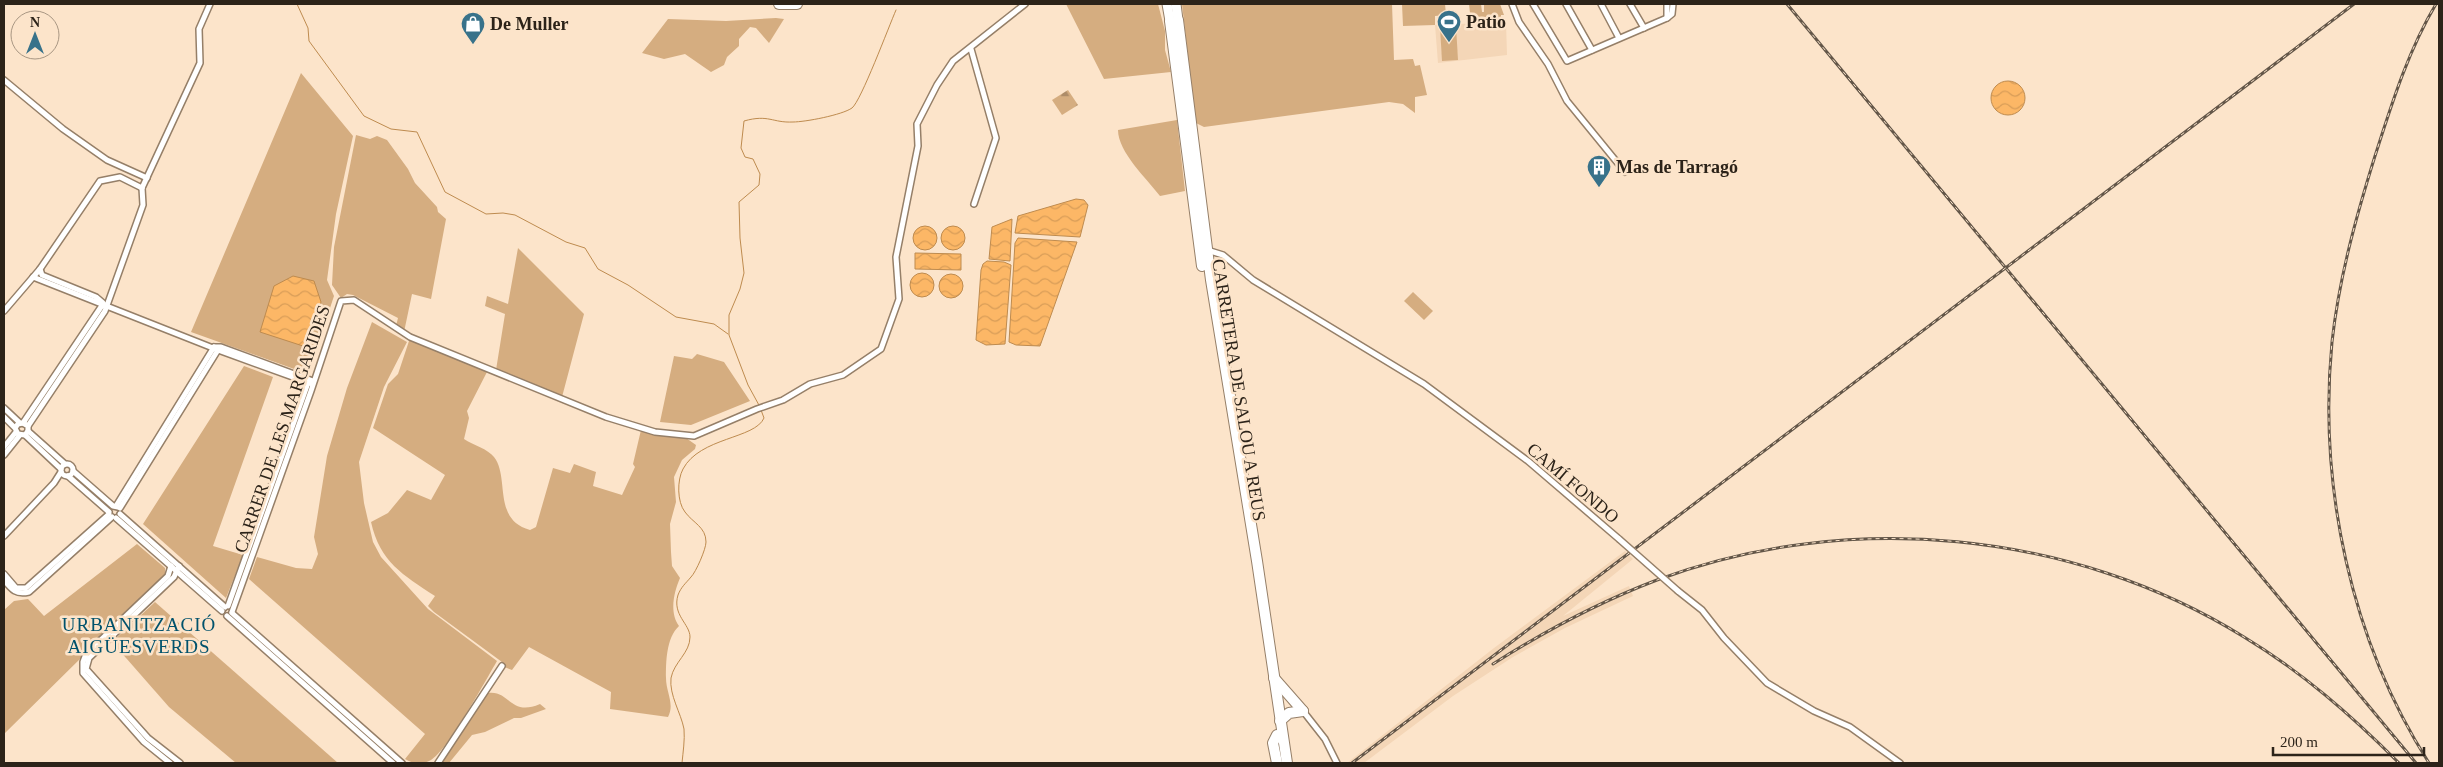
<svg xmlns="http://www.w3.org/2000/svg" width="2443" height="767" viewBox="0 0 2443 767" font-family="'Times New Roman',serif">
  <defs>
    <pattern id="forest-firs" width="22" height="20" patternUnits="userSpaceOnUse" patternTransform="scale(1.25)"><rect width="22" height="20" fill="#d5ad80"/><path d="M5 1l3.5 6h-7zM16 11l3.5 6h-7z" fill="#ad8c68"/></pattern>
    <pattern id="water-waves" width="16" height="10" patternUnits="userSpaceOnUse" patternTransform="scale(1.25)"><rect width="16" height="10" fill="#fcb766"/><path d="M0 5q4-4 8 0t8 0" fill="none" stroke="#d89d58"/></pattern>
  </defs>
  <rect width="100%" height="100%" fill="#fce4ca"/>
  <g fill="#f4d6b7">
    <path d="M 1506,22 L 1507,55 L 1438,63 L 1435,25 Z"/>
    <path d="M 1625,551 L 1633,559 L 1563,616 L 1629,586 L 1633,596 L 1565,628 L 1513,657 L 1453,696 L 1364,763 L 1347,763 L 1494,648 Z"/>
  </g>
  <g fill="#d5ad80">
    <path d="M 1066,4 L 1158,4 L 1165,31 L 1165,50 L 1171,72 L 1104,79 Z"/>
    <path d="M 1182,4 L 1392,4 L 1394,60 L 1413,59 L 1415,66 L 1420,65 L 1427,95 L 1415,97 L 1415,113 L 1403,104 L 1389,102 L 1204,127 L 1196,123 L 1195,118 Z"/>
    <path d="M 1402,4 L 1445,4 L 1446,15 L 1435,16 L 1435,25 L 1403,26 Z"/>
    <path d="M 1469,4 L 1481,4 L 1482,12 L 1484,12 L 1484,4 L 1500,4 L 1504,15 L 1501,15 L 1501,20 L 1506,22 L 1470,24 L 1469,15 L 1474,15 L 1475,13 L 1470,13 Z"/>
    <path d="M 776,18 L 784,19 L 769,43 L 756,28 L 750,27 L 739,39 L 739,46 L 727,57 L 724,65 L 711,72 L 685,54 L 664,59 L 642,53 L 668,19 L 726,21 Z"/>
    <path d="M 1456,26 L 1458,60 L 1442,61 L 1440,27 Z"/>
    <path d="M 301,73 L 353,136 L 336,214 L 327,280 L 334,296 L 308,374 L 191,332 Z"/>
    <path d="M 1177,120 L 1185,191 L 1160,196 C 1147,179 1118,152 1118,130 Z"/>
    <path d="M 356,135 L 370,139 L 377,136 L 387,140 L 408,169 L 415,183 L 437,207 L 438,212 L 446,219 L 431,299 L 412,294 L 404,332 L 396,326 L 398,318 L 353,295 L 347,294 L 341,298 L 332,285 L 334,247 Z"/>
    <path d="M 518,248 L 584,314 L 562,397 L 496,370 L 505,314 L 485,306 L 487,296 L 508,304 Z"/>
    <path d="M 1413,292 L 1433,311 L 1424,320 L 1404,301 Z"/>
    <path d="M 372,322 L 407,342 L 384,387 L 359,462 L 364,503 L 373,542 L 381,557 L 428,609 L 497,661 C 486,680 447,751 431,760 C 422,765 413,764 405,759 L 425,734 L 249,579 L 257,557 L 296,568 L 312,569 L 318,554 L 314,537 L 327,456 L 347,388 Z"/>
    <path d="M 410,338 L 488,370 L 467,411 L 469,418 L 464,439 C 473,445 488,449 494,457 C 510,477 492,520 530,530 L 536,527 L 553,468 L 570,473 L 574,464 L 596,472 L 593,486 L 622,495 L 635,467 L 633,464 L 641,430 L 686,438 L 696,445 L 695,449 L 682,460 L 674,477 L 676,502 L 670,524 L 671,552 L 672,566 L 680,578 C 674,592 669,612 679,626 C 666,638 666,663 666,678 C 666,692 675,704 668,717 L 610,709 L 611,692 L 529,647 L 512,670 L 502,666 L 502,662 L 434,612 L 428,606 L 435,596 C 403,575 380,562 371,522 L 388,513 L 407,490 L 431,500 L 445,475 L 373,428 L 388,384 L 398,374 Z"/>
    <path d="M 697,354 L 724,362 L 750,401 L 691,425 L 660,422 L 674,356 L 692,359 Z"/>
    <path d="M 244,366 L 273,377 L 213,546 L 243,555 L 226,598 L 143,524 Z"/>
    <path d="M 137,544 L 165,568 L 165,575 L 4,734 L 4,610 L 14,601 L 28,599 L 44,616 Z"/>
    <path d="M 155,602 L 338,763 L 236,763 L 169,707 L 112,642 Z"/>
    <path d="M 488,693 C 510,690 510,717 540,704 L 546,709 L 521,718 L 514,718 L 485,732 L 472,735 L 449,763 L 439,763 Z"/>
  </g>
  <path fill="url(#forest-firs)" d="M 1068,90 L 1078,105 L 1062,115 L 1052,100 Z"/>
  <g fill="url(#water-waves)" stroke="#be8b4f">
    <circle cx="2008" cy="98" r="17"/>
    <path d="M 1076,199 L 1084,200 L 1088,205 L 1080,237 L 1015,233 L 1018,216 Z"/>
    <path d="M 1012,219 L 1010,261 L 989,259 L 992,227 Z"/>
    <circle cx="925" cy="238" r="12"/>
    <circle cx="953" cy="238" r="12"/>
    <path d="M 1018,238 L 1077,242 L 1040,346 L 1016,345 L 1009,342 L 1015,243 Z"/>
    <path d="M 915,253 L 961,254 L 961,270 L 915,269 Z"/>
    <path d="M 987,261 L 1004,262 L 1011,265 L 1005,344 L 986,345 L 976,340 L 981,270 L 983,264 Z"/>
    <circle cx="922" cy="285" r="12"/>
    <circle cx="951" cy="286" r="12"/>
    <path d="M 293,276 L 314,281 L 321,302 L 307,345 L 303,346 L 260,332 L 274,286 Z"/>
  </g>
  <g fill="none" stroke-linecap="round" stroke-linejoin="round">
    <g stroke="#be8b4f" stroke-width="1">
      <path d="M 297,4 L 308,28 L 309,41 L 364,116 L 391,129 L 417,132 L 445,192 L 486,214 L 503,213 L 515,215 L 566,242 L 585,248 L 598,269 L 628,285 L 676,317 L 714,324 L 728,334"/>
      <path d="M 760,407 L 748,385 L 729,335 L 729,315 L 740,289 L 744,273 L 740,238 L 739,202 L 759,185 L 760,174 L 753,159 L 745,157 L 741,148 L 744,121 C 769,114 772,123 793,122 C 805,122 842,115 852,108 C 861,101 889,26 896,10"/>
      <path d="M 682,763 C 683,752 685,740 684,729 C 681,713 669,695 671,678 C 674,662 690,653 690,637 C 690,624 672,615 678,595 C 681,587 686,583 691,577 C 696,572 706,549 706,542 C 706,527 693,523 685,512 C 677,502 677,480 683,469 C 700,437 755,439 764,418 L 761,410"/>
    </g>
    <defs>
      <g id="street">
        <path d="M 1512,4 L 1519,22 L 1548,64 L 1567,101 L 1625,172"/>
        <path d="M 1533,4 L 1567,61 L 1667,18"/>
        <path d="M 1566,4 L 1592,50"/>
        <path d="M 1601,4 L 1619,38"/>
        <path d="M 1630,4 L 1644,28"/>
        <path d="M 1667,4 L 1667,18 L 1672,14 L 1673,4"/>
        <path d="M 971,49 L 996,138 L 974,204"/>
        <path d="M 4,80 L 63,129 L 107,160 L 147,178"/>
        <path d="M 142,188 L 200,63 L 199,29 L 210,4"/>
        <path d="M 1207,250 L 1223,255 L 1253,280 L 1424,384 L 1528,461 L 1619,539"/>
        <path d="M 40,269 L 42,275 L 96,297 L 103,303"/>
        <path d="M 33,277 L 218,350 L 312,384"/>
        <path d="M 4,311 L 40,269 L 100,181 L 120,177 L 142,188"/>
        <path d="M 214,347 L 221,347 L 313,381"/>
        <path d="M 4,408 L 20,423"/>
        <path d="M 4,417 L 15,428 L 18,434 L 25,435 L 28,431 L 28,426 L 23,423 L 18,424 L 15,428"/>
        <path d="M 23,423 L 101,307 L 105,305"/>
        <path d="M 28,426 L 105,311 L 143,205 L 142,188"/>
        <path d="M 28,431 L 65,464"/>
        <path d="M 25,435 L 61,469"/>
        <path d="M 4,447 L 16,432"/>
        <path d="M 4,455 L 20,435"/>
        <circle cx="67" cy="470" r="6"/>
        <path d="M 73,471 L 113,506 L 118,507"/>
        <path d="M 68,476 L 109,512"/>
        <path d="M 116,506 L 214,347"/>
        <path d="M 120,508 L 218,350"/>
        <path d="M 120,514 L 225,607"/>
        <path d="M 116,518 L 222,611"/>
        <path d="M 4,536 L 54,483 L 61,472"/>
        <path d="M 179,566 L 174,577 L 89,658 L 86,669 L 148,738 L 180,763"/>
        <path d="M 4,574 L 16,588 L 26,588 L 109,514"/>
        <path d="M 4,580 C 12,590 16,595 29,592 L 112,517"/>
        <path d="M 1678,591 L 1702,610 L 1724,638 L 1767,683 L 1814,711 L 1850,727 L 1900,763"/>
        <path d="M 228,606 L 308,383"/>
        <path d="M 232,612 L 311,391 L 341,301 L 354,300 L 410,337 L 606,417 L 655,432 L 694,436 L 757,409 L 783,400 L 810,384 L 843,375 L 881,349 L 899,299 L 896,257 L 918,146 L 917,124 L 937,85 L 953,61 L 1025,4"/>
        <path d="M 232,613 L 402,763"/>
        <path d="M 227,616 L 393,763"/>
        <path d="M 1303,711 L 1325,739 L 1337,763"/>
        <path d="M 170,763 L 144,742 L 83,673 L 83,662 L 86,654 L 168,576 L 171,566"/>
        <path d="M 438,763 L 502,666"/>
      </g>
      <g id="primary">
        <path d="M 1167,4 L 1170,21"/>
        <path d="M 1176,4 L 1178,20"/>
      </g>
      <g id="highway">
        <path d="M 779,4 L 797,4"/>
        <path d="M 1178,20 L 1211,280 L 1257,561 L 1287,763"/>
        <path d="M 1170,21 L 1202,266"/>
        <path d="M 1274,678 L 1303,711"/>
        <path d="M 1280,721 L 1289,713 L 1303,711"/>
        <path d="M 1277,763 L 1273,743 L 1277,735"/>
      </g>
    </defs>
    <use href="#street" stroke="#957f68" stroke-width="8"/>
    <use href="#primary" stroke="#957f68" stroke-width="11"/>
    <use href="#highway" stroke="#957f68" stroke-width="12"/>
    <use href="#street" stroke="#fff" stroke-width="5"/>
    <use href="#primary" stroke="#fff" stroke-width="9"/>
    <use href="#highway" stroke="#fff" stroke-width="10"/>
    <defs>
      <g id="rail">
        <path d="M 1787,4 L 2416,763"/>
        <path d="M 1493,664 C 1545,631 1599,602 1657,580 C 1847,509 2072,530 2244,637 C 2302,672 2351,715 2399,763"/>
        <path d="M 1352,763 L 2354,4"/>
        <path d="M 2429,763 C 2351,641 2318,486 2332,342 C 2339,278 2356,217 2375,156 C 2392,103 2408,51 2436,4"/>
      </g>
    </defs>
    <use href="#rail" stroke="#635648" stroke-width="3"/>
    <use href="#rail" stroke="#fce4ca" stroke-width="1" stroke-dasharray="4" stroke-linecap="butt"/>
    <defs>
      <path id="street-bridge" d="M 1619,539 L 1678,591"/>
    </defs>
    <use href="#street-bridge" stroke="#957f68" stroke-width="8" stroke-linecap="butt"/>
    <use href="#street-bridge" stroke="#fff" stroke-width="5"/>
  </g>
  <defs>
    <symbol id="stadium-pin" viewBox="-11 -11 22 30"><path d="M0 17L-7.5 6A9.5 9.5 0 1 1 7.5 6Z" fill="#38728a" stroke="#fce4ca"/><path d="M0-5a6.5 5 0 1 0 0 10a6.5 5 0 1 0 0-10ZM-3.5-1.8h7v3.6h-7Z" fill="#fff"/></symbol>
    <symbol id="shop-pin" viewBox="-11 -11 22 30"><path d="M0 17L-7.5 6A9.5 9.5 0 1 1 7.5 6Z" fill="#38728a" stroke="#fce4ca"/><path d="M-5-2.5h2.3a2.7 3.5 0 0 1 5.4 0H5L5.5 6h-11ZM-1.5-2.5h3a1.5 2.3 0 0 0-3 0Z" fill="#fff"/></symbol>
    <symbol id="building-pin" viewBox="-11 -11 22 30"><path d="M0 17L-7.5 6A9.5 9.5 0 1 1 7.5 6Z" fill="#38728a" stroke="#fce4ca"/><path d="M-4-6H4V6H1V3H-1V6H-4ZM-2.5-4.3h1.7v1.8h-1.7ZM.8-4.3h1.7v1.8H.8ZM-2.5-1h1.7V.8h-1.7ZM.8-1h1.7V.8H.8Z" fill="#fff"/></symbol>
  </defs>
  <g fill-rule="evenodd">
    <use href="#stadium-pin" x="1435" y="8" width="28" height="38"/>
    <use href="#shop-pin" x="459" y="10" width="28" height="38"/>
    <use href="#building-pin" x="1585" y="153" width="28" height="38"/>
  </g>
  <g text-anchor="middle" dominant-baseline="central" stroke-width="5" stroke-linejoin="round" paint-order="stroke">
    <g font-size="18" font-weight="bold" fill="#2c2319" stroke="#fce4ca" text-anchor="start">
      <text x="1466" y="22">Patio</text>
      <text x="490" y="24">De Muller</text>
      <text x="1616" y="167">Mas de Tarragó</text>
    </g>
    <g font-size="18" fill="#2c2319" stroke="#fce4ca">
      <text transform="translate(1239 390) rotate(81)">CARRETERA DE SALOU A REUS</text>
      <text transform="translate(282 429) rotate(-71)">CARRER DE LES MARGARIDES</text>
      <text transform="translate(1573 483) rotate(40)">CAMÍ FONDO</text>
    </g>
    <g font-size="19" letter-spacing="1" fill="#01526c" stroke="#fce4ca">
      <text x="139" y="624">URBANITZACIÓ<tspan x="139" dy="22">AIGÜESVERDS</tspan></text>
    </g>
  </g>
  <rect width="2443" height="767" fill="none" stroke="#2c2319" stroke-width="10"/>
  <g transform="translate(35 35)"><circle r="24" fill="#fce4ca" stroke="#a99783"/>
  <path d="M0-4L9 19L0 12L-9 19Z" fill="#38728a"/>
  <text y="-8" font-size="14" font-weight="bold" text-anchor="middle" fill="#2c2319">N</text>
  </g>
  <path d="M2273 747v8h151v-8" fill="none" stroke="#2c2319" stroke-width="2.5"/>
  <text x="2280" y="747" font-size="15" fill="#2c2319" stroke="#fce4ca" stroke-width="4" paint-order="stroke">200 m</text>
</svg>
